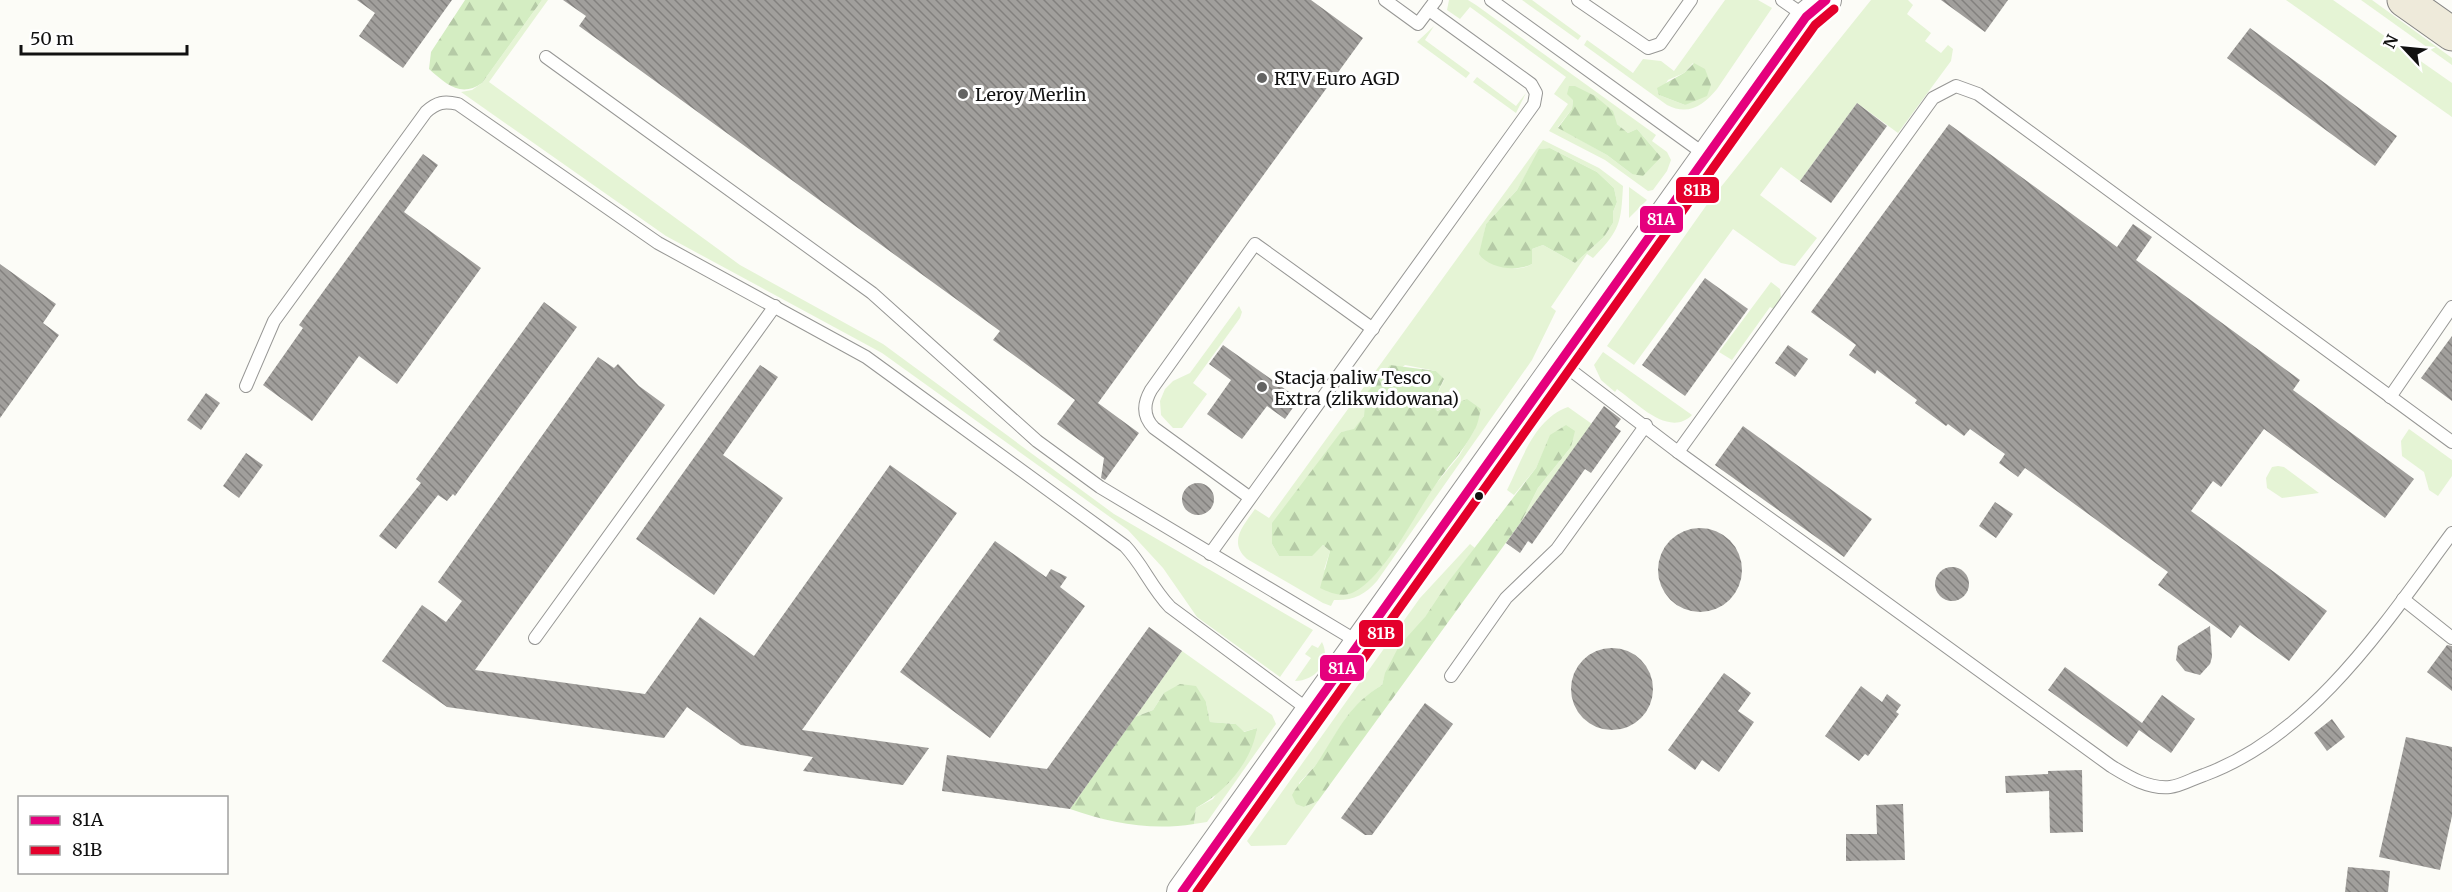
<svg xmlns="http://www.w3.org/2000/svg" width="2452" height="892" viewBox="0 0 2452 892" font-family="Merriweather,serif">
  <defs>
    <pattern id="forest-firs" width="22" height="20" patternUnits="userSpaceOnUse" patternTransform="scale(1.5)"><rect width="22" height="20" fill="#d4edc2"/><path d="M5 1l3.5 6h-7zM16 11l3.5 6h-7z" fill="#b5caa6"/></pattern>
    <pattern id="building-back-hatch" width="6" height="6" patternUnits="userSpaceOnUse" patternTransform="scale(1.5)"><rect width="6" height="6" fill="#a19f9c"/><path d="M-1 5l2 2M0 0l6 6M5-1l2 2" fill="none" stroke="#82807e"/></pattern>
  </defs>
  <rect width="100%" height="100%" fill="#fcfcf7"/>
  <g fill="#e5f4d5" fill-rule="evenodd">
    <path d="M 542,0 L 548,0 L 489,82 L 740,265 L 883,344 L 1114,514 L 1313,630 L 1280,677 L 1197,617 L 1163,568 L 1128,530 L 882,353 L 666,236 L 461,92 L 472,90 L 482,83 Z"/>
    <path d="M 1449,0 L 1468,0 L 1476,5 L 1656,135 L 1652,141 L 1667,152 L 1671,160 L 1667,171 L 1653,190 L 1648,191 L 1605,160 L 1549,131 L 1568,104 L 1554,94 L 1566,77 L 1470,7 L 1460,19 L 1447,10 ZM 1573,100 L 1617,124 L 1628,133 L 1637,129 L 1661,157 L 1632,174 L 1607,155 L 1558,127 L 1572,109 Z"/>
    <path d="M 1522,0 L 1532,0 L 1581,36 L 1578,40 Z"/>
    <path d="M 1725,0 L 1758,0 L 1772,8 L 1717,89 C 1703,106 1688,116 1667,105 L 1584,45 L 1587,40 L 1633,73 L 1643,59 L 1661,61 L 1674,71 ZM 1693,63 L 1711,85 L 1685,105 L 1659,95 L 1668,80 L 1684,73 Z"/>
    <path d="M 1871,0 L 1908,0 L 1913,5 L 1907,14 L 1931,33 L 1925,41 L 1941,53 L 1948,45 L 1953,49 L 1951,61 L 1898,133 L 1857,103 L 1800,181 L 1781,167 L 1760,195 L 1817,238 L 1795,266 L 1781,263 L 1733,229 L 1634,365 L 1607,346 L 1708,203 Z"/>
    <path d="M 2286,0 L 2333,0 L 2452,83 L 2452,117 Z"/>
    <path d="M 2361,0 L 2372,0 L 2452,58 L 2452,65 Z"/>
    <path d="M 1434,26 L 1425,40 L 1470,73 L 1466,78 L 1417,42 Z"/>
    <path d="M 1477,77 L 1516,106 L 1526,93 L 1516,113 L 1473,82 Z"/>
    <path d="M 1543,140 L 1599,168 L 1623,186 C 1621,224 1620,230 1593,258 L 1587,254 L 1551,307 L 1556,311 L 1532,360 L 1377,581 C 1365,595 1352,601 1334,600 L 1331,606 L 1323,603 L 1247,559 C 1228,542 1243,526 1255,509 L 1269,518 ZM 1550,148 L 1597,172 L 1614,188 L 1617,202 L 1613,212 L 1613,223 L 1604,237 L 1575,263 L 1543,245 L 1532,249 L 1532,264 C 1513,275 1497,263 1480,254 L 1486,224 L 1517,190 L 1540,149 ZM 1405,365 L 1436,371 L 1444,380 L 1434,400 L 1437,411 L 1451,404 L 1475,429 L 1459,456 L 1435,485 L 1324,570 L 1330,551 L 1323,545 L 1311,556 L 1279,556 L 1272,544 L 1341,432 L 1354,430 L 1364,416 L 1365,395 Z"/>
    <path d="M 1629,187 L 1647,200 L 1629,218 Z"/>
    <path d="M 1771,282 L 1780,289 L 1781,299 L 1774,309 L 1770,307 L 1732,360 L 1719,352 Z"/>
    <path d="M 1239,306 L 1242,312 L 1240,318 L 1193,383 L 1207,394 L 1182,428 L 1173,428 L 1161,415 L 1160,401 L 1165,389 L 1173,381 L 1190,373 Z"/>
    <path d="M 1603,352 L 1692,415 C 1669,438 1637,403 1617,389 L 1615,392 L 1601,380 L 1594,365 Z"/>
    <path d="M 1568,407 L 1592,424 L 1521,522 L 1538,488 L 1571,447 L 1551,435 L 1536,468 L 1514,495 L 1507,490 C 1522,460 1534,419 1568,407 Z"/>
    <path d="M 2409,429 L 2452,460 L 2452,476 L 2438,496 L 2429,490 L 2424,472 L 2402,456 L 2401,441 Z"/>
    <path d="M 2278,466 L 2284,467 L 2319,493 L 2282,498 L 2267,488 L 2266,478 L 2272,467 Z"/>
    <path d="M 1470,544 L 1475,548 C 1457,570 1443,593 1426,616 C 1409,640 1389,656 1382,685 C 1348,706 1341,727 1321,758 C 1315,767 1306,775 1299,783 L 1304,807 L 1318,801 L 1286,845 L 1251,846 L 1247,841 L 1420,598 Z"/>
    <path d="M 1322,642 C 1332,662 1315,681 1295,681 L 1311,658 L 1305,654 L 1312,645 L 1318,648 Z"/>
    <path d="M 1182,651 L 1272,715 L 1276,724 L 1207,822 L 1194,824 L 1196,808 L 1213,799 L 1257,728 L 1243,732 L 1236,724 L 1210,722 L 1206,702 L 1164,693 L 1153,710 L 1135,717 Z"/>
  </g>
  <g fill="url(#forest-firs)">
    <path d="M 465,0 L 542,0 L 482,83 C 461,98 446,84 429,69 L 431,52 Z"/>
    <path d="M 1694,63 L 1705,69 L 1711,85 L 1707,96 L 1685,105 L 1659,95 L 1657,88 L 1684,73 Z"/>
    <path d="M 1569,86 L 1575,86 L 1595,96 L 1613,111 L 1617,124 L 1628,133 L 1637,129 L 1661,157 L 1643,176 L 1632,174 L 1607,155 L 1558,128 L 1572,109 L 1573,100 L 1567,94 Z"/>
    <path d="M 1550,148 L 1597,172 L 1614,188 L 1617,202 L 1613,212 L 1613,223 L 1604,237 L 1575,263 L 1543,245 L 1532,249 L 1532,264 C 1518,272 1489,269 1479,254 L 1486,224 L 1517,190 L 1539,149 Z"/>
    <path d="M 1390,365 L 1436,371 L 1444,379 L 1434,400 L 1437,411 L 1467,399 L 1481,409 C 1479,416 1478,425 1474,431 C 1463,452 1447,467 1434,487 C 1415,515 1384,577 1354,592 C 1344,598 1330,593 1320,588 L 1330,551 L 1323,545 L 1312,556 L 1279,556 L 1272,544 L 1272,523 L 1341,432 L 1354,429 L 1364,416 L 1365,395 Z"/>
    <path d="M 1566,425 L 1575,431 L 1571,447 L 1538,488 L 1521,522 L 1318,801 L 1304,807 L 1296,804 L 1292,795 C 1300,780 1313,771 1321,757 C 1341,726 1349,705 1382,685 L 1385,673 L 1399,646 L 1425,617 L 1449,581 L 1536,468 L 1550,435 Z"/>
    <path d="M 1180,684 L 1196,686 L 1206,702 L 1210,722 L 1236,724 L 1244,732 L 1257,728 C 1252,761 1226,792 1196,808 L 1194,824 C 1150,831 1111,823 1070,809 L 1135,717 L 1153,710 L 1164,693 Z"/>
  </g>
  <g fill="url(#building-back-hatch)">
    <path d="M 357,0 L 452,0 L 403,68 L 359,36 L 375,13 Z"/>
    <path d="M 563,0 L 1311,0 L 1363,38 L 1098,403 L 1139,433 L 1105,480 L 1101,478 L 1104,458 L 1057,424 L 1075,400 L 993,340 L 1000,331 L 579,26 L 586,16 Z"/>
    <path d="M 1941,0 L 2008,0 L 1985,32 Z"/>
    <path d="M 2250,28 L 2397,136 L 2375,166 L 2227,58 Z"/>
    <path d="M 1857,103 L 1887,126 L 1831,203 L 1800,181 Z"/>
    <path d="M 1949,124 L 2117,247 L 2133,224 L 2152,237 L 2136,260 L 2300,380 L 2293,390 L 2414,479 L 2385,518 L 2264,429 L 2221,487 L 2213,481 L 2191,511 L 2327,611 L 2289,661 L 2240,625 L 2231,638 L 2158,585 L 2168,572 L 2025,468 L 2018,477 L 1999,463 L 2005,454 L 1970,429 L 1964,436 L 1948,424 L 1946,426 L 1915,403 L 1917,400 L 1877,370 L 1875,374 L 1849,355 L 1856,345 L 1811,312 Z"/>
    <path d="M 423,154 L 438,165 L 404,212 L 481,268 L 397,384 L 359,356 L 312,421 L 263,385 L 303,328 L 299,325 Z"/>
    <path d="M 0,264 L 56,304 L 43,323 L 59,335 L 0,418 Z"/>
    <path d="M 1705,278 L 1748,309 L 1685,396 L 1642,365 Z"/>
    <path d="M 544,302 L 577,327 L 455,496 L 453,494 L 447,501 L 438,495 L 396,549 L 379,536 L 421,483 L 416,479 Z"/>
    <path d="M 2452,336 L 2452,401 L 2421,378 Z"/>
    <path d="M 1223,345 L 1299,399 L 1285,419 L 1267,406 L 1242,439 L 1207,414 L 1231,380 L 1209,364 Z"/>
    <path d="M 1788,345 L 1808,359 L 1795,377 L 1775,363 Z"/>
    <path d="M 598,357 L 614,368 L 618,364 L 639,386 L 665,405 L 475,670 L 645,694 L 700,617 L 754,656 L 890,465 L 957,513 L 802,730 L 929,748 L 903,785 L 803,771 L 813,757 L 741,745 L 687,707 L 664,738 L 447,707 L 382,661 L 422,605 L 446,622 L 462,601 L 438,582 Z"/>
    <path d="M 760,365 L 778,377 L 723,455 L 783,498 L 714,595 L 636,539 Z"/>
    <path d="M 206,393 L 220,403 L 201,430 L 187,420 Z"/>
    <path d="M 1604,406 L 1621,419 L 1615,427 L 1621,431 L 1591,473 L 1585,469 L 1532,544 L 1528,541 L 1520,553 L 1506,543 Z"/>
    <path d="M 1743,426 L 1872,519 L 1844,557 L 1715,465 Z"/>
    <path d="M 246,453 L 263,465 L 239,498 L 223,486 Z"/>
    <circle cx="1198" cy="499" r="16"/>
    <path d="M 1995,502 L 2013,514 L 1996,538 L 1979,526 Z"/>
    <circle cx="1700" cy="570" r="42"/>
    <path d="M 995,541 L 1046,577 L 1051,569 L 1067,577 L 1060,587 L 1085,606 L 990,738 L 900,672 Z"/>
    <circle cx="1952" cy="584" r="17"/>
    <path d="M 2210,626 L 2212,657 L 2210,664 L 2200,675 L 2185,671 L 2176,660 L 2178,646 Z"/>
    <path d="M 1149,627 L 1182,651 L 1070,809 L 942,791 L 947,755 L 1047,769 Z"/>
    <path d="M 2447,645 L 2452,646 L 2452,691 L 2427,672 Z"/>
    <circle cx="1612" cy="689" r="41"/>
    <path d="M 2065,667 L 2142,723 L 2162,695 L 2195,719 L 2171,753 L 2139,730 L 2127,747 L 2048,690 Z"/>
    <path d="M 1724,673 L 1751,693 L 1738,711 L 1754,722 L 1719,772 L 1702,760 L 1695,770 L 1668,750 Z"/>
    <path d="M 1861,686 L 1882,702 L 1887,694 L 1901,705 L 1896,712 L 1899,714 L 1868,756 L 1865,754 L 1859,761 L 1825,736 Z"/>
    <path d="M 1425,703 L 1453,724 L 1372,835 L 1365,835 L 1341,818 Z"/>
    <path d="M 2332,719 L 2345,737 L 2327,751 L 2314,733 Z"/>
    <path d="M 2406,737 L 2452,747 L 2452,816 L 2440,870 L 2379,857 Z"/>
    <path d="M 2082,770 L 2083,832 L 2050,833 L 2049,791 L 2006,793 L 2005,776 L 2048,774 L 2048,771 Z"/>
    <path d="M 1903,804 L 1905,860 L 1846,861 L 1846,834 L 1877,834 L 1876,805 Z"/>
    <path d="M 2348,867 L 2390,871 L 2388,892 L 2345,892 Z"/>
  </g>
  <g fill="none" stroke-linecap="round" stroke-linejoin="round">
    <defs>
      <g id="service">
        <path d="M 1385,0 L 1418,24 L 1436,0"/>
        <path d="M 1491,0 L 1707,156"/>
        <path d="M 1578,0 L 1648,48 L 1660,44 L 1691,0"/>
        <path d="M 1782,0 L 1805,16"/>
        <path d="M 546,57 L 872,293 L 1037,441 L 1100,487 L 1360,643"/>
        <path d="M 1560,362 L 1678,452 L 1933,98 L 1956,86 L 1978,94 L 2452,442"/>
        <path d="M 246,386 L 274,321 L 426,112 C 437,102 444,101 458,104 L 658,243 L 866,357 L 899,381 L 1125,546 C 1143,565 1151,587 1170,607 L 1310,711"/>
        <path d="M 2390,397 L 2452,307"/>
        <path d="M 1678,452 L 2111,766 C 2129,777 2148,789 2170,787 C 2181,786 2194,778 2204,775 C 2313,735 2386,622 2452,533"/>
        <path d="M 1249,497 L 1154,428 C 1143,417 1143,404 1151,390 L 1255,244 L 1373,329"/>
        <path d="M 1210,554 L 1534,104 L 1536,93 L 1531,84 L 1429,10"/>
        <path d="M 2403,599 L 2452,638"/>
        <path d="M 535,638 L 775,306"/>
        <path d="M 1451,676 L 1506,598 L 1557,549 L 1646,425"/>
      </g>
      <path id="tertiary" d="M 1182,892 L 1806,17 L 1826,0"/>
      <path id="primary" d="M 2404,0 L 2452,34"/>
    </defs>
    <use href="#service" stroke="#979795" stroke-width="14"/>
    <use href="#tertiary" stroke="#979795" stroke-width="32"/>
    <use href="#primary" stroke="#848482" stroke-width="35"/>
    <use href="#service" stroke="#fffffe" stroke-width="12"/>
    <use href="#tertiary" stroke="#fffffe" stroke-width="30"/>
    <use href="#primary" stroke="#eeeada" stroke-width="33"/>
    <defs>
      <path id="bus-1" d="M 1182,892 L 1806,17 L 1826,0"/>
      <path id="bus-2" d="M 1197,892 L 1815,25 L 1834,9"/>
    </defs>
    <use href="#bus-1" stroke="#fff" stroke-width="14"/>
    <use href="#bus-2" stroke="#fff" stroke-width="14"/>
    <use href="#bus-1" stroke="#e5007d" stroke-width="9"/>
    <use href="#bus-2" stroke="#e4002b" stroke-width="9"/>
  </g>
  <g fill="#636362" stroke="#fff" stroke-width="2">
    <circle cx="1262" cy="78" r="6"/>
    <circle cx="963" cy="94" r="6"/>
    <circle cx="1262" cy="387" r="6"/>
  </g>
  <circle fill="#111" stroke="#fff" stroke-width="2" cx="1479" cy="496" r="5"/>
  <g text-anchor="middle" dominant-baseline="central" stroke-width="6" stroke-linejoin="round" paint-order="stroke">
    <g font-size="18" fill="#111" stroke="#fff" text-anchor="start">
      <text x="1274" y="78">RTV Euro AGD</text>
      <text x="975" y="94">Leroy Merlin</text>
      <text x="1274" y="377">Stacja paliw Tesco<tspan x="1274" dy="21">Extra (zlikwidowana)</tspan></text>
    </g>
  </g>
  <g stroke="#fff" stroke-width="2">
    <rect x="1675" y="176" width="45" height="28" rx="6" fill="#e4002b"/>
    <rect x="1639" y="205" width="45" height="29" rx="6" fill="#e5007d"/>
    <rect x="1358" y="619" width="46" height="29" rx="6" fill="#e4002b"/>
    <rect x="1319" y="654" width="46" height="28" rx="6" fill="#e5007d"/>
  </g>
  <g font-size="16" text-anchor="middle" font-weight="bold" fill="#fff">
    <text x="1697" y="196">81B</text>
    <text x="1661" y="225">81A</text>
    <text x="1381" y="639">81B</text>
    <text x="1342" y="674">81A</text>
  </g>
  <rect x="18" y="796" width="210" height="78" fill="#ffffff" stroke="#a0a0a0" stroke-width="1.5"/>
  <rect x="30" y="816" width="30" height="9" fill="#e5007d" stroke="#a0a0a0" stroke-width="1.5"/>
  <text x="72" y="826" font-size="18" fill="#111111">81A</text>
  <rect x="30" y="846" width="30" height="9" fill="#e4002b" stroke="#a0a0a0" stroke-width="1.5"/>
  <text x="72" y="856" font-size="18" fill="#111111">81B</text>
  <g transform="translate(2404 48) rotate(296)" stroke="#ffffff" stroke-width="4.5" paint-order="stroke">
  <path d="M0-4.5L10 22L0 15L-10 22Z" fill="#111111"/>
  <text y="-9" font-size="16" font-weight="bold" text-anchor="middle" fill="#111111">N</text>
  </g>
  <path d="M21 45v9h166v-9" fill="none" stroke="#111111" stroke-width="3"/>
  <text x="30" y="45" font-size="18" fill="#111111" stroke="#ffffff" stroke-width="4.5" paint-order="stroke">50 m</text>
</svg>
